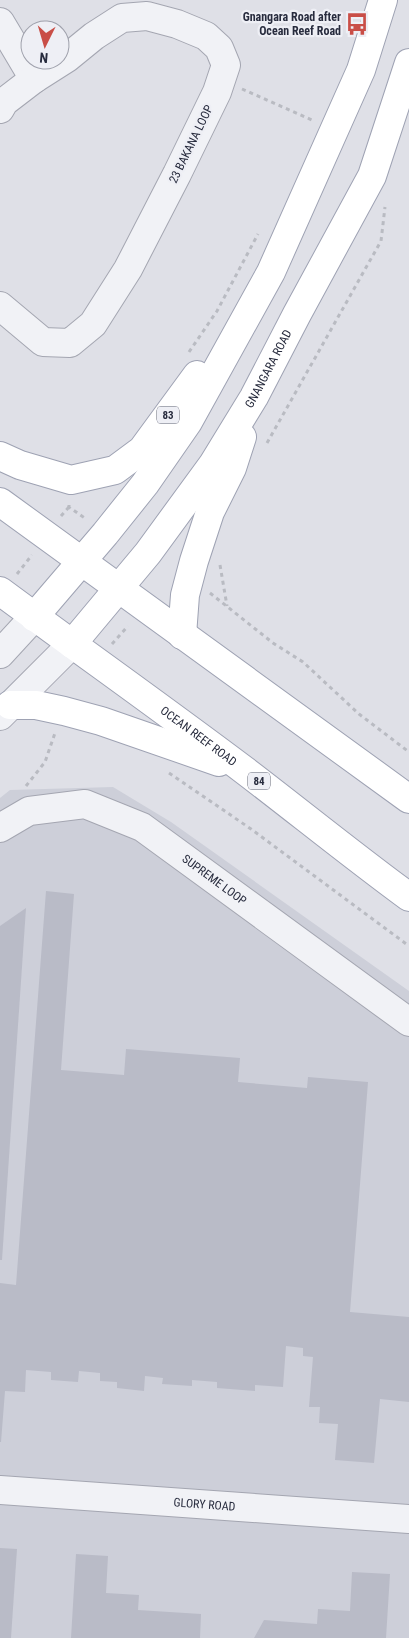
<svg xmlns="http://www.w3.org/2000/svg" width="409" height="1638" viewBox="0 0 409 1638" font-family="'Roboto Condensed',sans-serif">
  <rect width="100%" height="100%" fill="#dfe0e7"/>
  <path fill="#cdcfd9" d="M 113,787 L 171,822 L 409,991 L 409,1638 L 0,1638 L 0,798 L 10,790 Z"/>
  <g fill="#b9bbc7">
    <path d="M 46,891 L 74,894 L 61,1070 L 124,1075 L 126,1049 L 240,1058 L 238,1082 L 307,1088 L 308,1077 L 368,1082 L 350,1312 L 409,1317 L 409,1402 L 380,1399 L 374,1463 L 335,1460 L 338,1424 L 319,1423 L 320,1407 L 309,1407 L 313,1357 L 303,1356 L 303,1348 L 286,1346 L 283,1387 L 255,1385 L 255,1391 L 217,1388 L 217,1382 L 192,1380 L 192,1386 L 162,1384 L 163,1378 L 145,1376 L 144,1391 L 117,1388 L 117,1382 L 100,1381 L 100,1373 L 79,1371 L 78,1382 L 51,1380 L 51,1372 L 26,1370 L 25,1392 L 5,1391 L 1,1442 L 0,1442 L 0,1283 L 16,1285 Z"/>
    <path d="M 26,908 L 2,1260 L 0,1260 L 0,926 Z"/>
    <path d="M 0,1548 L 17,1549 L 11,1638 L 0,1638 Z"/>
    <path d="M 76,1554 L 108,1556 L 106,1593 L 139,1595 L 138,1610 L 201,1614 L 200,1638 L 71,1638 Z"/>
    <path d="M 352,1572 L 390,1574 L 386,1638 L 254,1638 L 264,1620 L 317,1624 L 318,1609 L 350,1611 Z"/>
  </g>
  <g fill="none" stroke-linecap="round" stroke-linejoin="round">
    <defs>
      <g id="minor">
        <path d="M 0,22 L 34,79"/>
        <path d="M 0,109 L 4,102 L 34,79 L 67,58 L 94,36 L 122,18 L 147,16 L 177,24 L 206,36 L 219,48 L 226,65 L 217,92 L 177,174 L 128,269 L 93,324 L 70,343 L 43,342 L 0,306"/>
        <path id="s1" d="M 0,828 L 29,811 L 85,804 L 142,827 L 409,1022"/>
        <path id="s2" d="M 0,1490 L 409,1519"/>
      </g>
      <g id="tertiary">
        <path d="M 0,654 L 34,617"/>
        <path d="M 0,716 L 72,644"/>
      </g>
      <g id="primary">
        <path d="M 0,456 L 20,465 L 71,480 L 115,470 L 142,450 L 197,375"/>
        <path d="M 0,502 L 409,799"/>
        <path id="s3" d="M 0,591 C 81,651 163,709 244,770 C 299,812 353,856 409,897"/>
        <path d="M 34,617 L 105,534 L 145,484 L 188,422 L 271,272 L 361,70 L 383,0"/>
        <path d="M 182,635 L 185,595 L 194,561 L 210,512 L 232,468 L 242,437"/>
        <path id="s4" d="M 72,644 L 148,553 L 213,464 L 254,397 L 297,314 L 372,176 L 409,63"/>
        <path d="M 10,705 L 36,705 L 64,711 L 101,721 L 219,762"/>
      </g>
    </defs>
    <use href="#minor" stroke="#a4a6b1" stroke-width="30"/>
    <use href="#tertiary" stroke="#a4a6b1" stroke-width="30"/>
    <use href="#primary" stroke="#9ea2b3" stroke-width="30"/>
    <g stroke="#b9bbc2" stroke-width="3" stroke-dasharray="4 4" stroke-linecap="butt">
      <path d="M 242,89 L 312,120"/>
      <path d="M 189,352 L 217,311 L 258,234"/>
      <path d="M 267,443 L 381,241 L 385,207"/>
      <path d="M 69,505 L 69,507 L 86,519"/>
      <path d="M 61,516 L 69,507"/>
      <path d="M 220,565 L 227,606"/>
      <path d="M 17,574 L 32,555"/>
      <path d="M 210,593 L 273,643 L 303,662 L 359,714 L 409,752"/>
      <path d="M 112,644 L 128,626"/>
      <path d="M 169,773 L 251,829 L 409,946"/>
      <path d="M 26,786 L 45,762 L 55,733"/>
    </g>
    <use href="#minor" stroke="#f1f2f6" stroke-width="28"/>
    <use href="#tertiary" stroke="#f1f2f6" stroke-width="28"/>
    <use href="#primary" stroke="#fff" stroke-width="28"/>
  </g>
  <defs>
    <symbol id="bus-bare" viewBox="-9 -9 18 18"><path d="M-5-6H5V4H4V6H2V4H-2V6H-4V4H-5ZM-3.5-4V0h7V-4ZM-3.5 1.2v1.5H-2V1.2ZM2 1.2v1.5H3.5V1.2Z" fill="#c94e47" stroke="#eeeff5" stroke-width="2.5" paint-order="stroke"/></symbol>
  </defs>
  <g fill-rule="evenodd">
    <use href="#bus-bare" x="341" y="8" width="32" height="32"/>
  </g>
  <g text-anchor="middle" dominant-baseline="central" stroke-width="4.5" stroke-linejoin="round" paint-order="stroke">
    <g fill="#eeeff5" stroke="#636675" stroke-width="1">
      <rect x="157" y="406.5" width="22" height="17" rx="4"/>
      <rect x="248" y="772.5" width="22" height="17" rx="4"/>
    </g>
    <g font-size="11" font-weight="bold" fill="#282c3e">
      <text x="168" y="415">83</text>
      <text x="259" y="781">84</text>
    </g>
    <g font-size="12" font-weight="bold" fill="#282c3e" stroke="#eeeff5" text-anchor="end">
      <text x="341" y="17">Gnangara Road after<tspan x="341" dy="14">Ocean Reef Road</tspan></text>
    </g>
    <g font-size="12" fill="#282c3e" stroke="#eeeff5">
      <text transform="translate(191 144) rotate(-64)">23 BAKANA LOOP</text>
      <text stroke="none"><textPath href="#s4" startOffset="339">GNANGARA ROAD</textPath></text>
      <text stroke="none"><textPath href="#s3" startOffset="246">OCEAN REEF ROAD</textPath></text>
      <text stroke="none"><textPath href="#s1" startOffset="241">SUPREME LOOP</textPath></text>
      <text stroke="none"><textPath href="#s2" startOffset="205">GLORY ROAD</textPath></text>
    </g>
  </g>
  <g transform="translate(45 45) rotate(185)"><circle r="24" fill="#eeeff5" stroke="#9fa1ac"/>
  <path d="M0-4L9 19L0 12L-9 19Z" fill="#c94e47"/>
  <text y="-8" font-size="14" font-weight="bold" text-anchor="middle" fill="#282c3e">N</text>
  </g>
</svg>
